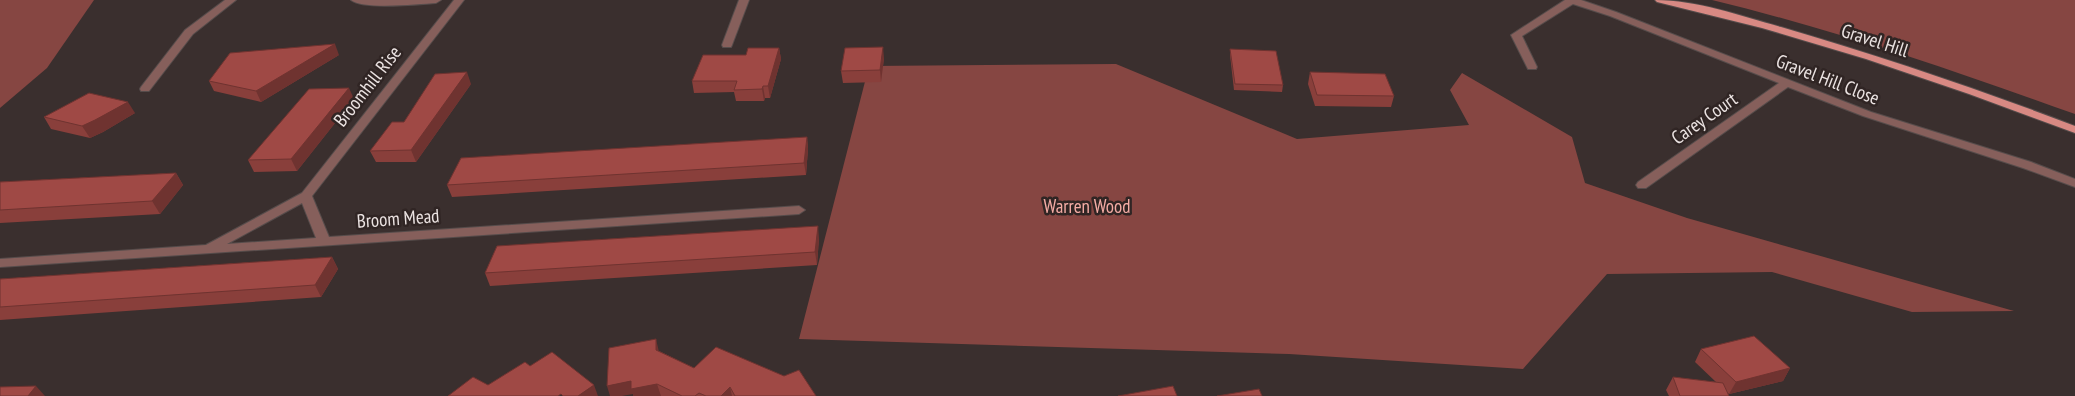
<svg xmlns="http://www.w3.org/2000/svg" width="2075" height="396" viewBox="0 0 2075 396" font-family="'PT Sans Narrow',sans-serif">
  <rect width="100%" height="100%" fill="#3a2f2e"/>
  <g fill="#864642">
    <path d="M 0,0 L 94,0 L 47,68 L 0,108 Z"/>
    <path d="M 1712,0 L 2075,0 L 2075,114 C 1955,71 1836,30 1712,0 Z"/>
    <path d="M 1116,64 L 1297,139 L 1469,125 L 1450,90 L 1462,73 L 1572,137 L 1585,183 L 1687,218 L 2014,311 L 1912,312 L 1772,272 L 1607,274 L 1523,369 L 1289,354 L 799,339 L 869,66 Z"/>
  </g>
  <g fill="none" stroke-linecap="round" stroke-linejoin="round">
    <defs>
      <g id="street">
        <path d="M 225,0 L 236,0 L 193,34 L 149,91 L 141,91 L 140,89 L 141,87 L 185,30 Z"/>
        <path d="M 351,0 L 441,0 L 436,3 C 419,4 363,10 351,0 Z"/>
        <path d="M 454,0 L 464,0 L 312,196 L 329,237 L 799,206 L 805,210 L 799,214 L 0,267 L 0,259 L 206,245 L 302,193 ZM 302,203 L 316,238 L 227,244 Z"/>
        <path d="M 739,0 L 749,0 L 732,45 L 731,47 L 723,47 L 722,45 Z"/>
        <path d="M 1565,0 L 1581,0 L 1616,12 L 1871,112 L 2031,162 L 2075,179 L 2075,187 L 2023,168 L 1863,116 L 1788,87 L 1646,188 L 1638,188 L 1636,185 L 1638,182 L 1779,83 L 1610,16 L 1573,4 L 1522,36 L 1537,67 L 1536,69 L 1528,69 L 1511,35 Z"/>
      </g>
      <path id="primary" d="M 1655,0 C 1697,0 1741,16 1781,27 C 1880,56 1978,89 2075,126 L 2075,133 L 1969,94 L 1866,59 L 1762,28 L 1657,2 Z"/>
    </defs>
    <use href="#street" stroke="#564c4b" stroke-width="2"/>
    <use href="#primary" stroke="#564c4b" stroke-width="2"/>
    <use href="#street" fill="#865f5b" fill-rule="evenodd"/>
    <use href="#primary" fill="#d88983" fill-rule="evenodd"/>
  </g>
  <g fill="#893f3b">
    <path d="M 779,48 L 781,59 L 770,98 L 765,98 L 764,101 L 736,101 L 734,92 L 694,93 L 692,81 Z"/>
    <path d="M 1230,49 L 1283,85 L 1282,92 L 1234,90 L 1230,55 Z"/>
    <path d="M 339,55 L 261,102 L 214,91 L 209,81 Z"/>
    <path d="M 884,58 L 881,82 L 843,83 L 841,71 Z"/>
    <path d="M 1310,72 L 1394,96 L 1391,107 L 1315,106 L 1308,84 Z"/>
    <path d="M 471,84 L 416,162 L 376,162 L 370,151 L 404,122 Z"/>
    <path d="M 354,99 L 297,171 L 254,172 L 248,160 Z"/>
    <path d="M 135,113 L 103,132 L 90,138 L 51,129 L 44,117 Z"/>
    <path d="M 807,137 L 808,149 L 806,175 L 452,197 L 447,185 Z"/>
    <path d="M 176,173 L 183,185 L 160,214 L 0,223 L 0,182 Z"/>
    <path d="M 819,238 L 817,265 L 490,286 L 485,273 Z"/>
    <path d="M 332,257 L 338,269 L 321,297 L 0,320 L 0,279 Z"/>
    <path d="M 1701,349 L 1790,368 L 1783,381 L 1729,394 L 1728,393 L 1729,396 L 1669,396 L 1666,390 L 1673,377 L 1716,382 L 1695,362 Z"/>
    <path d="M 659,351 L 694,368 L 816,396 L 633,396 L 633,394 Z"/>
  </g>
  <g fill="#6f3330">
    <path d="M 335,44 L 339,55 L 261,102 L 256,91 Z"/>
    <path d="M 883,47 L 884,58 L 881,82 L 880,70 Z"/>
    <path d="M 779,48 L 781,59 L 770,98 L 768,86 Z"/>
    <path d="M 467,72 L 471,84 L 416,162 L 411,150 Z"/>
    <path d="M 763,86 L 765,98 L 764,101 L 762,89 Z"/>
    <path d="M 349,88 L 354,99 L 297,171 L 291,159 Z"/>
    <path d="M 128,102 L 135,113 L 103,132 L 90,138 L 82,126 Z"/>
    <path d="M 807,137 L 808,149 L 806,175 L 804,163 Z"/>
    <path d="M 176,173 L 183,185 L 160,214 L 152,201 Z"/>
    <path d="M 818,226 L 819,238 L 817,265 L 815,252 Z"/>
    <path d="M 332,257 L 338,269 L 321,297 L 315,285 Z"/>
    <path d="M 656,339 L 659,352 L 656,350 Z"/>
    <path d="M 1790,368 L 1783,381 L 1729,394 L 1736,382 Z"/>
    <path d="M 631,381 L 657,384 L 661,396 L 633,396 L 633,394 L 622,396 L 610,396 L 607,386 Z"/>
    <path d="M 594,385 L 598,396 L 578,396 Z"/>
    <path d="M 36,386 L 45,396 L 28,396 Z"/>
    <path d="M 730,387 L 732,396 L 721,396 Z"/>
  </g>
  <g fill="#9f4945" stroke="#6f3330">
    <path d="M 335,44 L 256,91 L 209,81 L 230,53 Z"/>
    <path d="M 883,47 L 880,70 L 841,71 L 845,48 Z"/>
    <path d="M 748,48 L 779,48 L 768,86 L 763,86 L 762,89 L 734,90 L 737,81 L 692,81 L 703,55 L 746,55 Z"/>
    <path d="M 1230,49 L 1276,51 L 1283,85 L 1235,84 Z"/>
    <path d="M 467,72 L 411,150 L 370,151 L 392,122 L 404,122 L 435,74 Z"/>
    <path d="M 1310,72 L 1385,74 L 1394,96 L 1317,95 Z"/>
    <path d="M 349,88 L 291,159 L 248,160 L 309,89 Z"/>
    <path d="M 89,93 L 128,102 L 95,120 L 82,126 L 44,117 Z"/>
    <path d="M 807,137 L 804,163 L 447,185 L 461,158 Z"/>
    <path d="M 176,173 L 152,201 L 0,210 L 0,182 Z"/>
    <path d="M 818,226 L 815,252 L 485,273 L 497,246 Z"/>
    <path d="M 332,257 L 315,285 L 0,307 L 0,279 Z"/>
    <path d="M 1754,336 L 1790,368 L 1736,382 L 1701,349 Z"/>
    <path d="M 656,339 L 656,350 L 694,368 L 716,347 L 784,376 L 799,370 L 816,396 L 735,396 L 730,387 L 721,396 L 706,396 L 699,393 L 695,396 L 682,396 L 657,384 L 631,389 L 631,381 L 607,386 L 609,348 Z"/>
    <path d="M 552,352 L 594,385 L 578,396 L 563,396 L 561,394 L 558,396 L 448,396 L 473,377 L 488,385 L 525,362 L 530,366 Z"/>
    <path d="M 1673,377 L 1723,383 L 1729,396 L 1680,396 Z"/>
    <path d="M 36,386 L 28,396 L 0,396 L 0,387 Z"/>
    <path d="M 1173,386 L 1177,396 L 1118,396 Z"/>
    <path d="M 1259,389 L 1262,396 L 1217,396 Z"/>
  </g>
  <g text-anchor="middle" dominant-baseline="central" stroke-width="5" stroke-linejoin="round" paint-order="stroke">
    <g font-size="19" fill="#ebe3e2" stroke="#302524">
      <text transform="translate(1875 40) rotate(18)">Gravel Hill</text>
      <text transform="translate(1828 79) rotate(21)">Gravel Hill Close</text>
      <text transform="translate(367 86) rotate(-52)">Broomhill Rise</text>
      <text transform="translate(1704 118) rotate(-35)">Carey Court</text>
      <text transform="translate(398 218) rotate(-4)">Broom Mead</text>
    </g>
    <g font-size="19" fill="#f5aca5" stroke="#302524">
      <text x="1087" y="206">Warren Wood</text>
    </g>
  </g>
</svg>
